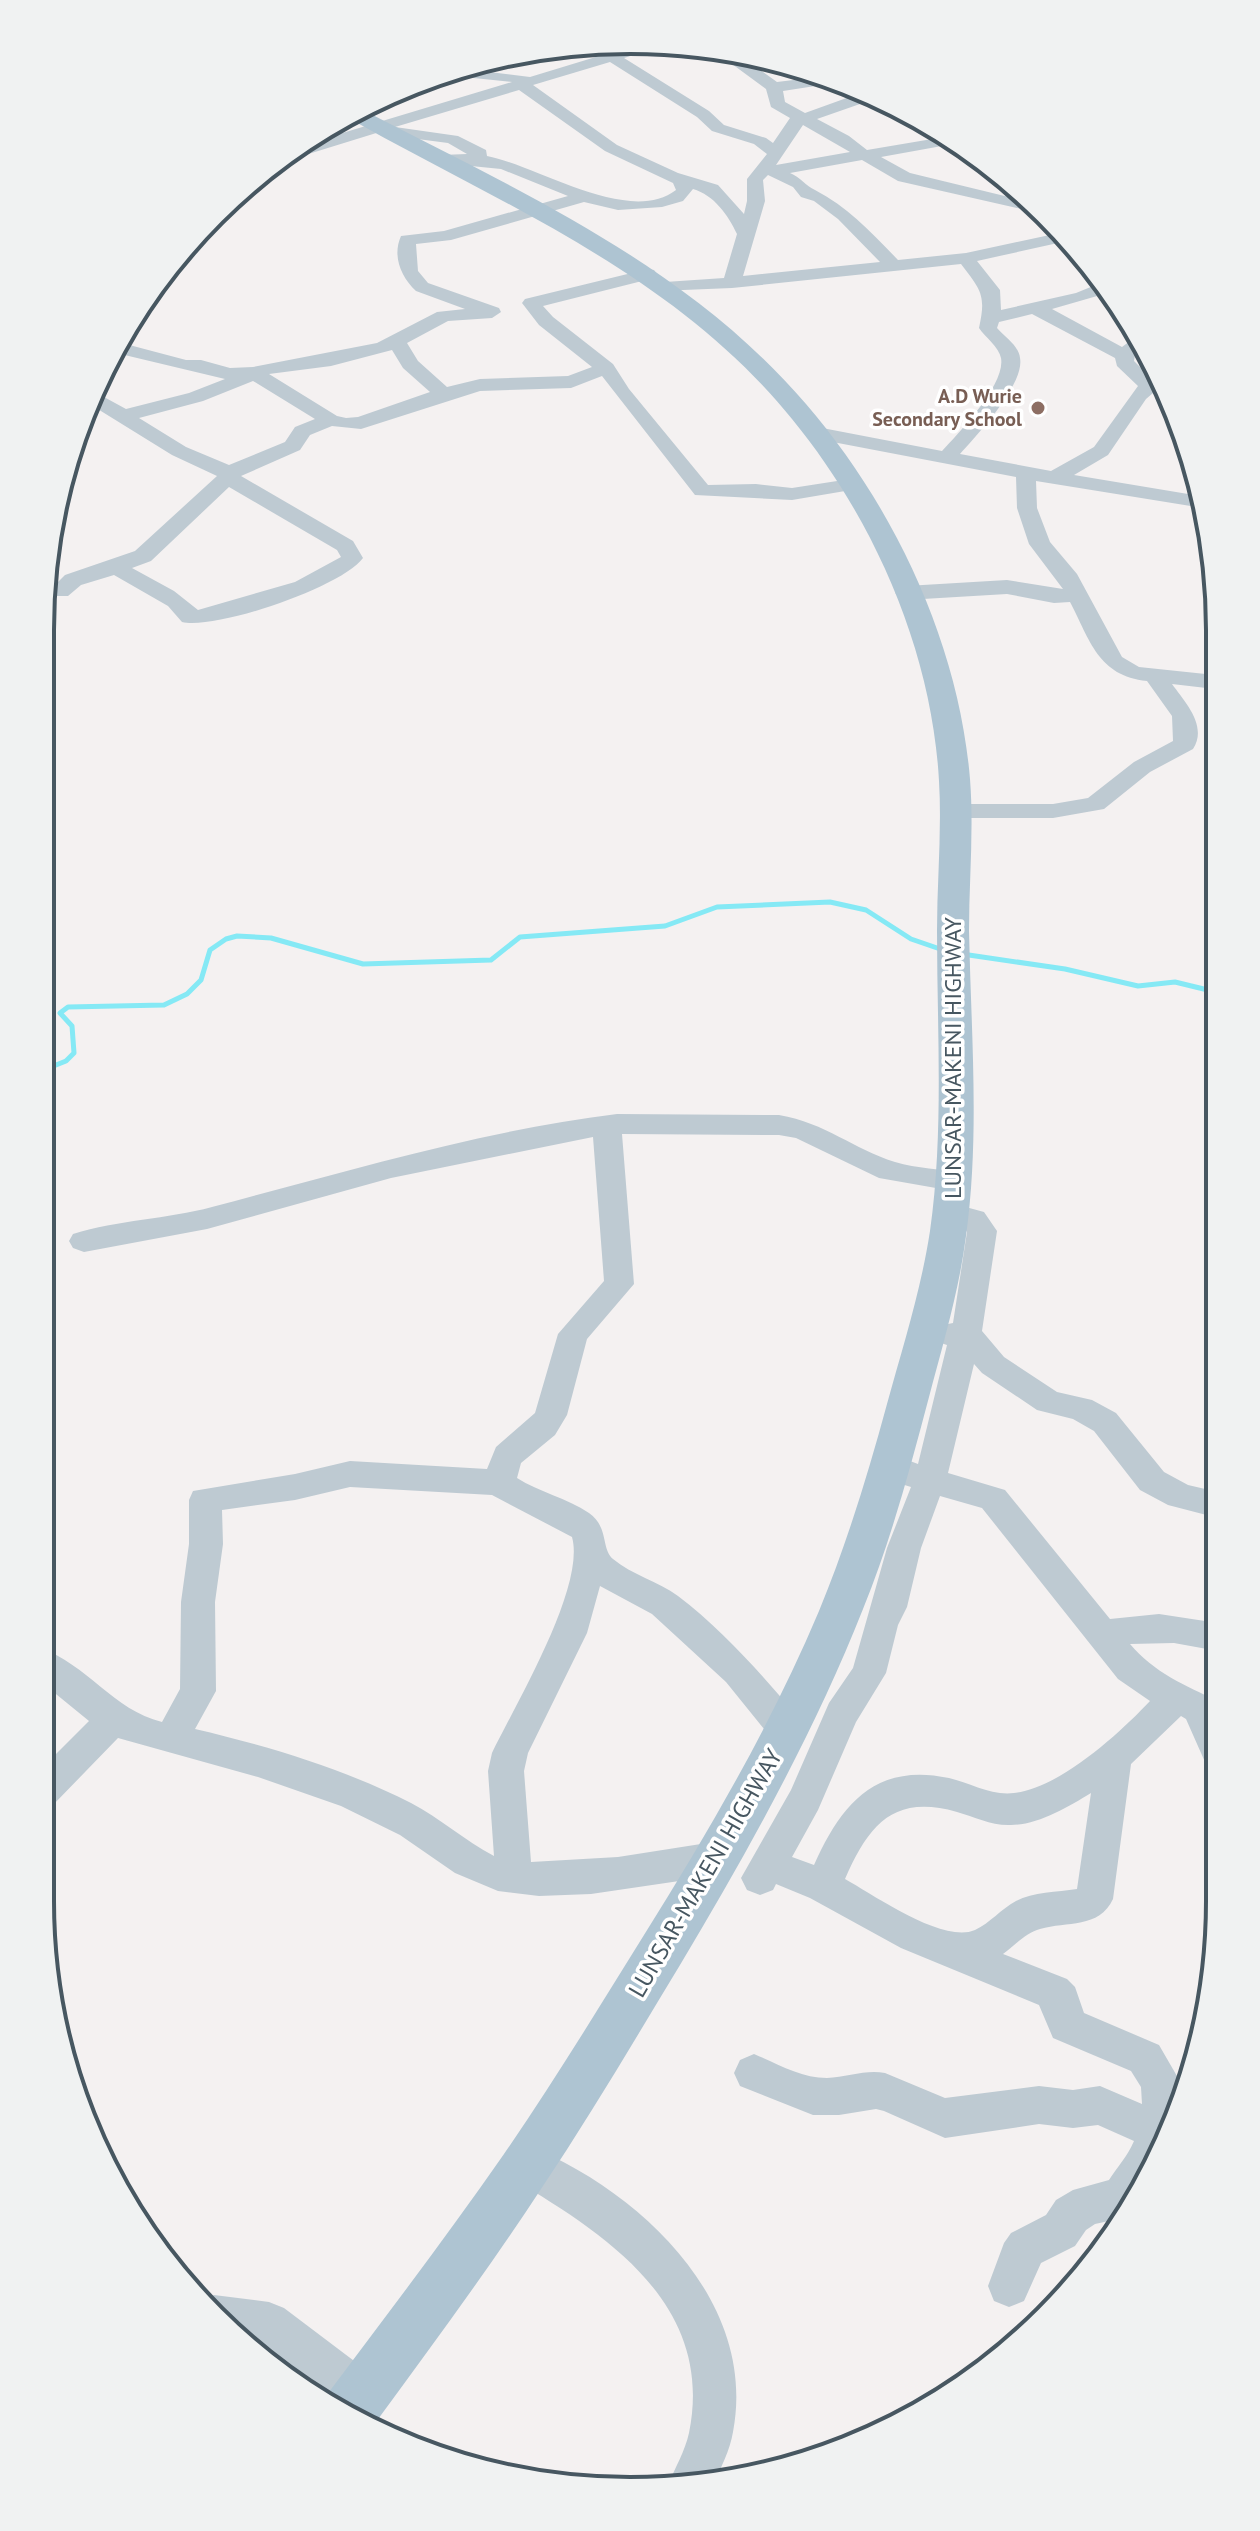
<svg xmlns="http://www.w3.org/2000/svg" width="1260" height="2531" viewBox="0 0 1260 2531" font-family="'PT Sans',sans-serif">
  <rect width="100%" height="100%" fill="#f4f1f1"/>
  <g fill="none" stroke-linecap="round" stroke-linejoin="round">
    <g stroke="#85e9f5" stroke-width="5">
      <path d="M 962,954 L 1065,969 L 1138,986 L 1175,982 L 1216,992"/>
      <path d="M 41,1071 L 66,1061 L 74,1053 L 72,1026 L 60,1013 L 68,1007 L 164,1005 L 187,994 L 201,980 L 210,950 L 226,939 L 237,936 L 271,938 L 363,964 L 491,960 L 520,937 L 665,926 L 717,907 L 830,902 L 866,910 L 911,939 L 943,950"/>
    </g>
    <g fill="#becad2" fill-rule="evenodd">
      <path d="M 668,41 L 671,42 L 669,44 L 624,58 L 709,111 L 724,125 L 766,138 L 773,143 L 790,118 L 771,107 L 766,89 L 717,53 L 715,49 L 735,52 L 777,82 L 826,76 L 841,82 L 783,91 L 785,102 L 805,113 L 866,91 L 880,97 L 817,119 L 849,136 L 867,150 L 944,137 L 953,144 L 881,157 L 910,173 L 1034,203 L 1043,214 L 898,181 L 862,160 L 790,173 C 800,177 806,186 815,190 C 848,207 872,233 898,260 L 966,253 L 1059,233 L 1067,241 L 977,261 L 1000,290 L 1001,310 L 1076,293 L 1103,282 L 1111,292 L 1052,309 L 1122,347 L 1138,335 L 1144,347 L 1135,355 L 1134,361 L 1160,387 L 1146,399 L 1108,455 L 1074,475 L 1200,496 L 1203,508 L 1036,481 L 1037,508 L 1050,542 L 1077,574 L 1122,657 L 1139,667 L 1215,675 L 1215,689 L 1172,684 C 1185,702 1208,726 1193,749 L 1150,772 L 1104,809 L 1053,818 L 955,818 L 946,816 L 943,811 L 946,806 L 955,804 L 1053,804 L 1088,798 L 1134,762 L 1173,741 L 1172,716 L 1147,681 C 1098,676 1090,640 1070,602 L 1054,603 L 1007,594 L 906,600 L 895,593 L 906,586 L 1007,580 L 1063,589 L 1029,544 L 1017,508 L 1016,477 L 817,439 L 807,433 L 817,427 L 942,451 C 959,433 1006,384 1001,358 C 999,347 985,337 979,328 C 986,296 982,291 961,264 L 732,288 L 659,291 L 656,287 L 659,283 L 665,282 L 724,278 L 737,234 C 728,215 714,195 693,189 L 683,201 L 662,207 L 618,210 L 584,202 L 451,240 L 416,244 L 418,271 L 428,283 L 499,308 L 501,312 L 492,318 L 448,321 L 407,343 L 418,361 L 447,387 L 480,379 L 568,376 L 592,367 L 539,325 L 522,303 L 525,299 L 648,269 L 654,270 L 657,274 L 654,278 L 543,306 L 553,317 L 613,364 L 629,389 L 708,485 L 756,484 L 792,488 L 850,479 L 860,485 L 857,489 L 792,500 L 695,495 L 602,376 L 571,388 L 480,391 L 361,429 L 332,426 L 310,435 L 300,450 L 241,476 L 353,541 L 363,558 C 342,587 216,630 182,622 L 168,606 L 114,575 L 81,585 L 68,596 L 52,596 L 49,591 L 65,575 L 135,551 L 217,476 L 172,455 L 88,403 L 93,391 L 126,409 L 189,393 L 225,379 L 112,352 L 118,342 L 186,360 L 201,360 L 230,368 L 253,367 L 377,343 L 437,312 L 465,309 L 416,291 C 401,277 392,256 401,236 L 444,231 L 568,196 L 501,169 L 441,163 L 439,159 L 441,155 L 467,154 L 448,143 L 387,135 L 386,130 L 289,160 L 278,160 L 296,147 L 512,82 L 435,74 L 456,68 L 530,77 L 645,42 ZM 610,62 L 697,117 L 712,131 L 754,144 L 767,154 L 747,179 L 747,201 L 744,214 L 718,185 L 678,173 L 617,145 L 533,85 ZM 519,90 L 605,151 L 673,183 L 676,190 C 629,226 538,166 487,156 L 486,150 L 458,136 L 395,127 ZM 803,125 L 850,152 L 776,165 ZM 768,175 L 793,187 L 801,197 L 814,201 L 838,219 L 880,262 L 743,276 L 765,201 L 763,180 ZM 1032,314 L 1115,358 L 1117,366 L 1138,386 L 1094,447 L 1051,471 L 960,454 C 977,435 1025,384 1020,358 C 1019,346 1005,337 997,328 L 999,322 ZM 392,350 L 403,368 L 430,392 L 358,417 L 346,418 L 337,416 L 269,374 L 331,366 ZM 253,381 L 315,419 L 295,427 L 285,442 L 229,465 L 186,447 L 139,418 L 203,401 ZM 229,487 L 337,550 L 341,557 L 295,582 L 198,610 L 174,591 L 132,568 L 151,561 Z"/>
      <path d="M 617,1114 L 779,1115 C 826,1123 853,1149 895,1162 C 917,1169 941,1168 963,1174 L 967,1181 L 963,1188 L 953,1191 L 879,1178 L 796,1138 L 779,1135 L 622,1134 L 634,1284 L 587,1339 L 567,1415 L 555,1435 L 521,1463 L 517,1478 C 539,1492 567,1498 589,1513 C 609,1527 601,1549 613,1559 C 632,1575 658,1581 678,1596 C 723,1630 762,1675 799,1718 L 804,1729 L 799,1740 L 786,1744 L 773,1740 L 726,1682 L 652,1614 L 600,1586 L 587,1633 L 528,1753 L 524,1771 L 531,1862 L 618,1857 L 720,1841 L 733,1846 L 739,1858 L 733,1870 L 720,1875 L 591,1894 L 539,1896 L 498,1891 L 455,1873 L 400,1835 L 341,1806 L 258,1777 L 118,1738 L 53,1805 L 40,1810 L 40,1770 L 89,1721 L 40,1681 L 40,1648 C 87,1664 113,1710 162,1722 L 180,1689 L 181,1602 L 189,1544 L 189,1500 L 193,1491 L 295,1474 L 350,1461 L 487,1469 L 496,1447 L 535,1413 L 558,1334 L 604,1281 L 593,1137 L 391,1178 L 207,1229 L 84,1252 L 73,1248 L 69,1241 L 73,1234 C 118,1220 167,1219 212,1207 C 346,1172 479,1131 617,1114 ZM 350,1487 L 492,1495 L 572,1537 C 586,1587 515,1705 492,1753 L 488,1771 L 494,1856 C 465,1841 440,1818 411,1803 C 344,1769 268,1746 195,1729 L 216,1691 L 215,1602 L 223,1544 L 222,1510 L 295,1500 Z"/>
      <path d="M 951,1203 L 984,1212 L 997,1231 L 982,1331 L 1004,1357 L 1057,1392 L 1092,1400 L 1116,1413 L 1164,1472 L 1188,1485 L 1218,1492 L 1218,1518 L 1168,1505 L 1140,1490 L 1094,1431 L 1073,1419 L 1037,1410 L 982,1373 L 974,1364 L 948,1473 L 1005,1490 L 1110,1619 L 1159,1614 L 1218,1623 L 1218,1651 L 1174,1643 L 1130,1644 C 1153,1672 1186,1686 1218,1701 L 1218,1766 L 1205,1762 L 1186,1719 L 1181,1716 L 1131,1764 L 1113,1899 C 1099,1929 1067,1921 1040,1929 C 1027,1932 1014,1946 1003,1954 L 1067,1979 L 1075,1987 L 1084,2013 L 1159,2045 L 1181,2083 L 1182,2102 L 1159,2162 L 1118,2219 L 1095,2224 L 1086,2230 L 1075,2246 L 1041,2263 L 1024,2301 L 1009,2307 L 994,2301 L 988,2286 L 1004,2243 L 1011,2233 L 1046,2215 L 1056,2200 L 1073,2190 L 1109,2180 C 1118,2166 1127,2157 1134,2141 L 1098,2125 L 1073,2128 L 1039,2124 L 945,2138 L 884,2111 L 876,2109 L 839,2115 L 813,2115 L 740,2086 L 734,2073 L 740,2060 L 754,2054 C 778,2064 801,2078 827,2078 C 847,2077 867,2069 885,2073 L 945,2098 L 1039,2086 L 1073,2090 L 1100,2086 L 1142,2104 L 1141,2087 L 1131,2071 L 1053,2038 L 1039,2005 L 901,1948 L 810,1898 L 776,1884 L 773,1890 L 760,1895 L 747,1890 L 741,1878 L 791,1790 L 829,1703 L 853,1668 L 887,1548 L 911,1487 L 898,1483 L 894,1474 L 898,1465 L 910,1461 L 918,1464 L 947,1345 L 938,1342 L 934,1334 L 938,1326 L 953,1323 L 967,1232 L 964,1227 L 941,1220 L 936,1213 L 941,1206 ZM 940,1496 L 982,1508 L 1118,1679 L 1150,1701 C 1120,1733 1060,1788 1014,1793 C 992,1796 970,1783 949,1778 C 875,1762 841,1805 814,1865 L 792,1857 L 818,1810 L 856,1722 L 886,1673 L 898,1625 L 907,1607 L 921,1548 ZM 1091,1793 L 1077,1889 C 1057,1892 1033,1892 1016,1901 C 1001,1909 990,1923 975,1930 C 943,1944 874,1895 845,1879 C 869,1825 893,1794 957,1812 C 975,1817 992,1826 1011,1825 C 1038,1825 1068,1807 1091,1793 Z"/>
      <path d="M 527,2145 C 638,2190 758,2300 733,2432 C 730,2450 721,2468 713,2484 L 668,2485 C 675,2468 685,2451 689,2433 C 715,2305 607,2235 513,2179 L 507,2165 L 513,2151 Z"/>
      <path d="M 214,2295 L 269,2302 L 284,2308 L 378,2379 L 385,2394 L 378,2409 L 363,2416 L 348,2409 L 305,2378 L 299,2386 L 265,2362 L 271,2352 L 260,2343 L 237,2340 L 200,2301 Z"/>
    </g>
    <path fill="#aec4d2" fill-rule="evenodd" d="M 359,108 C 518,190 687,265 806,404 C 894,506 959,644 970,779 C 974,830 969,881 969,931 C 971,1033 980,1135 966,1236 C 959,1291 943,1344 929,1397 C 910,1469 891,1540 863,1609 C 814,1733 748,1851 680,1965 C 634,2041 590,2116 541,2189 C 488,2270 430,2348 373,2426 L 335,2412 L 323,2404 L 326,2396 C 386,2316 447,2236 504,2154 C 553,2083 598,2009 644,1935 C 709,1831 771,1725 819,1611 C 847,1543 868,1474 887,1404 C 903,1346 921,1290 930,1231 C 944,1132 937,1031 937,931 C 937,881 942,831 939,781 C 932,651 874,519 792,419 C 674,273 502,205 343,115 Z"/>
  </g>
  <circle fill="#8d6e63" stroke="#fff" stroke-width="3" cx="1038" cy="408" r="8"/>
  <g text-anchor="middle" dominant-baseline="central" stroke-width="7" stroke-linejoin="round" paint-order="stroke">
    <g font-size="20" font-weight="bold" fill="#785e54" stroke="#fff" text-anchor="end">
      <text x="1022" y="396">A.D Wurie<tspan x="1022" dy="23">Secondary School</tspan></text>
    </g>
    <g font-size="24" fill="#475761" stroke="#fff">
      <text transform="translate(952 1058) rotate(-90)">LUNSAR-MAKENI HIGHWAY</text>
      <text transform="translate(705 1873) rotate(-60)">LUNSAR-MAKENI HIGHWAY</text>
    </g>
  </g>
  <path d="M0 0H1260V2531H0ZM630 54H630A576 576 0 0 1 1206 630V1901A576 576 0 0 1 630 2477H630A576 576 0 0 1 54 1901V630A576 576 0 0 1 630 54Z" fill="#f0f2f2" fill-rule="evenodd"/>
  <path fill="none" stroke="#475761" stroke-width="4" d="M630 54H630A576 576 0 0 1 1206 630V1901A576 576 0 0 1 630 2477H630A576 576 0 0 1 54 1901V630A576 576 0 0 1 630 54Z"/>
</svg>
